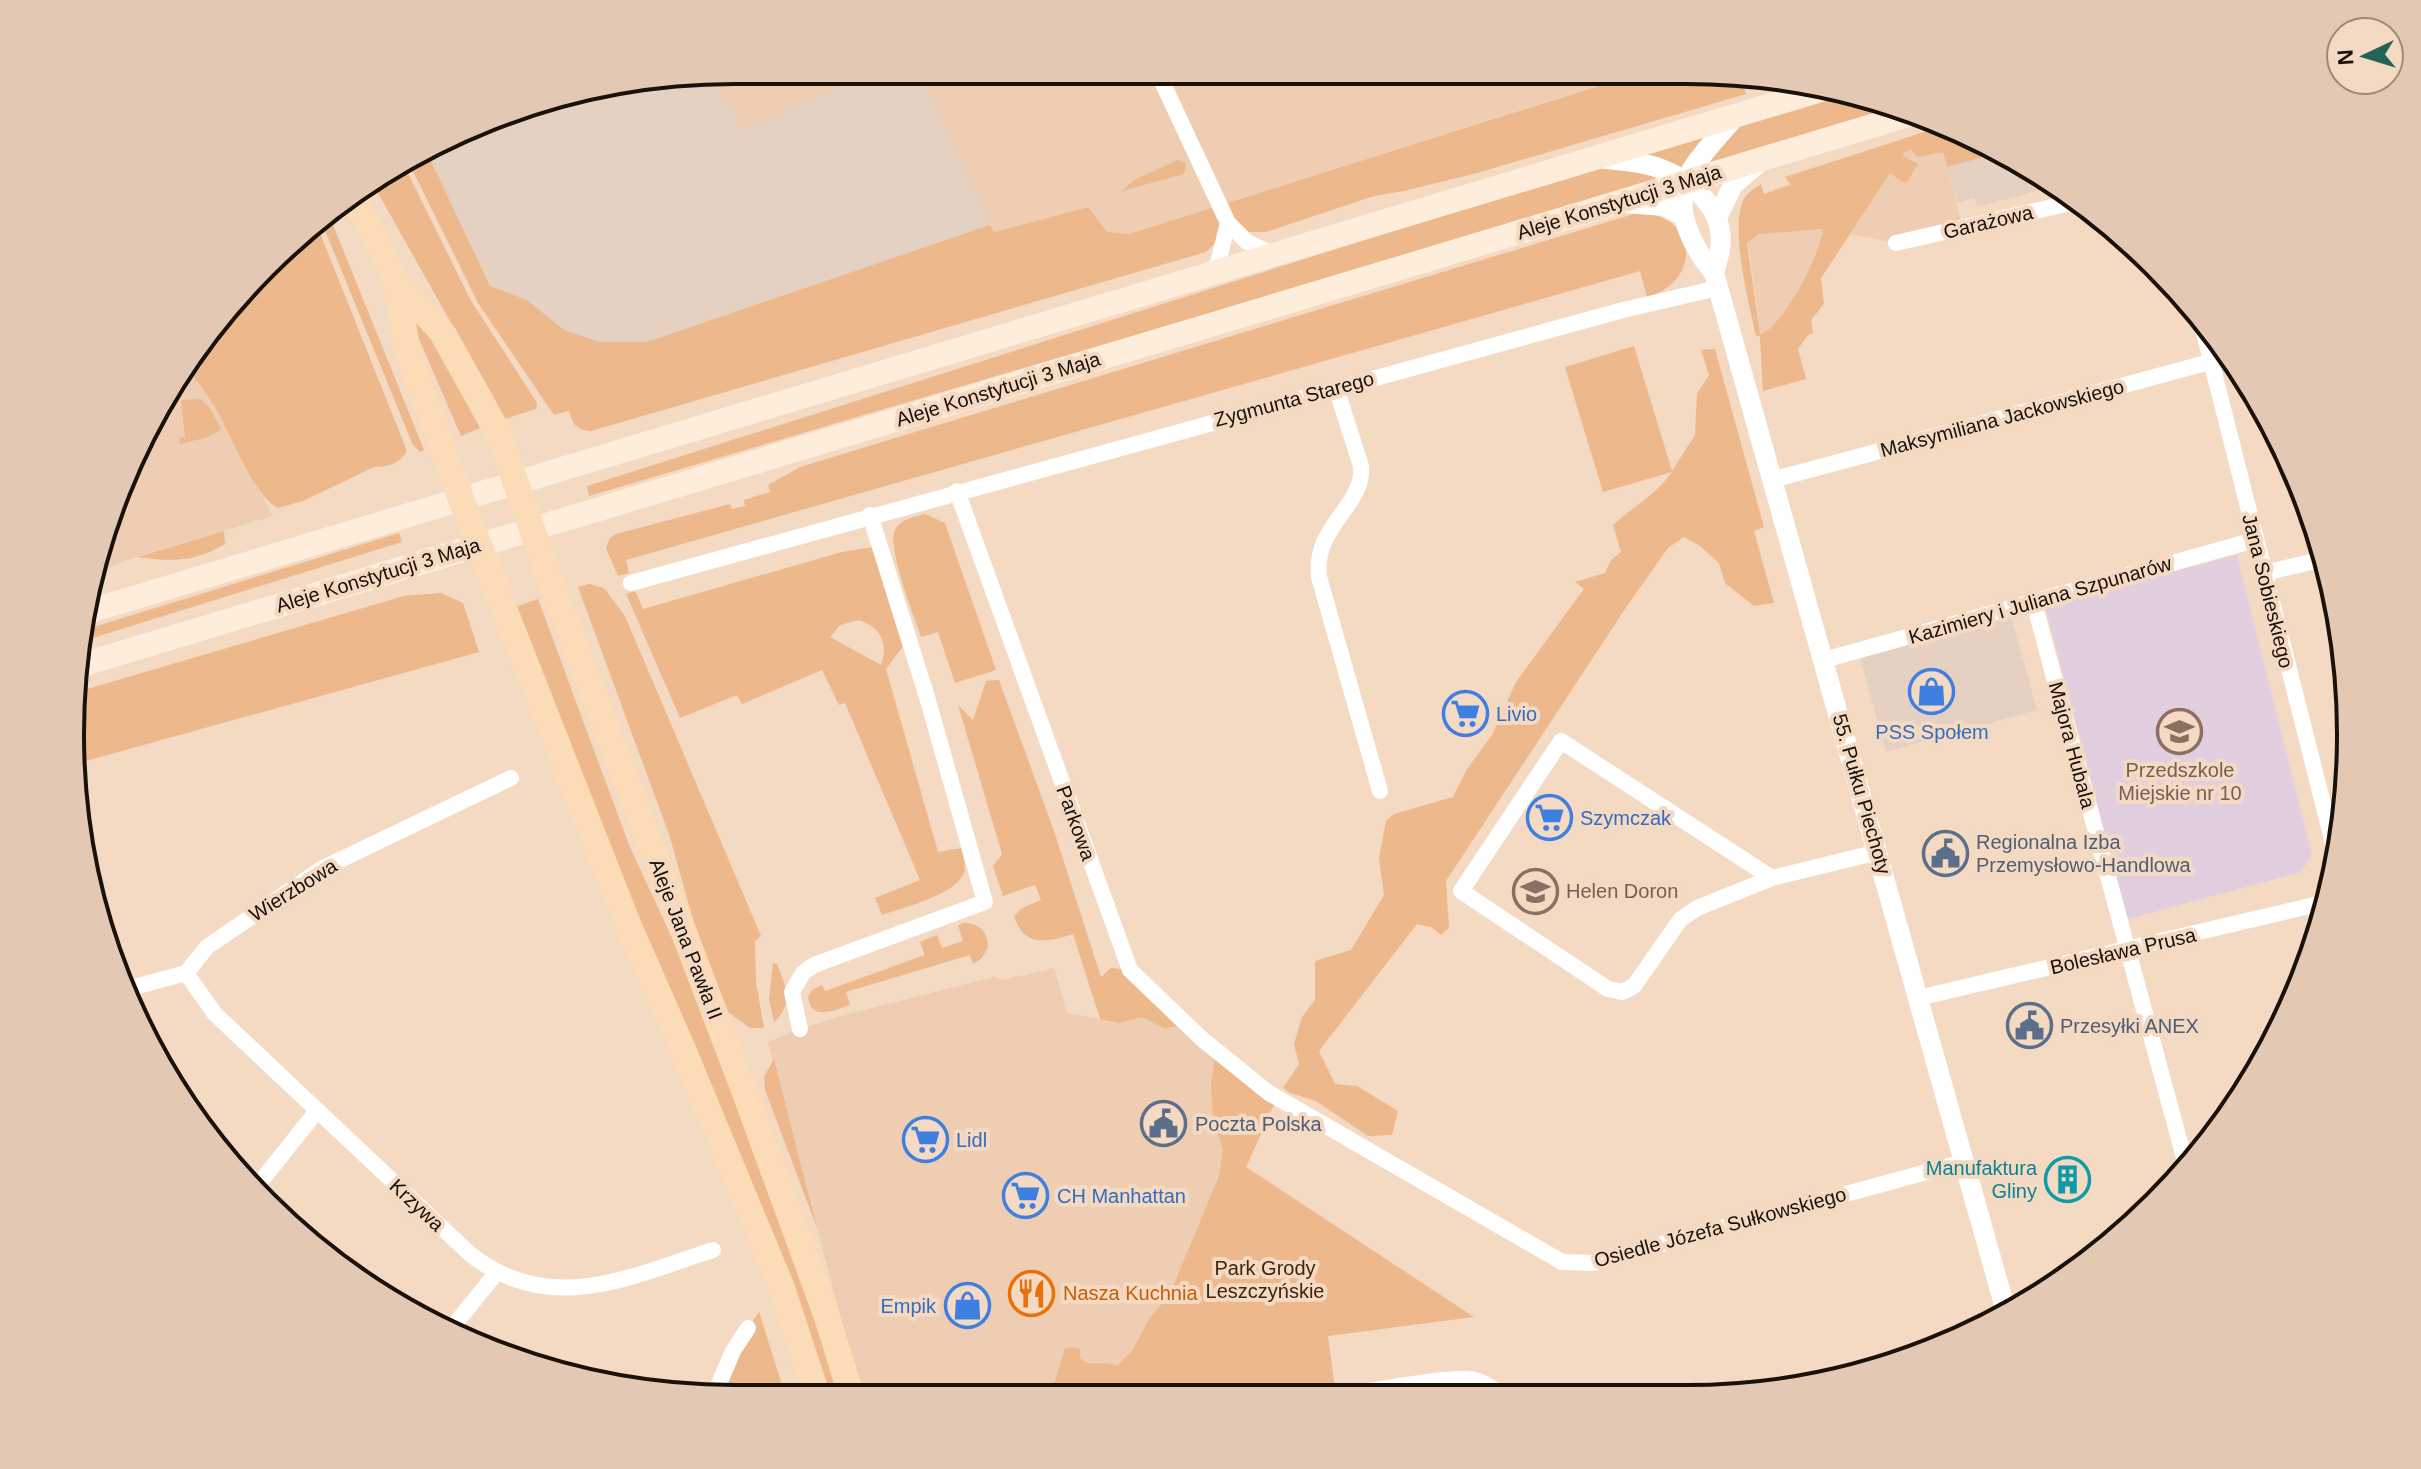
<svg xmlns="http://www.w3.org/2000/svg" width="2421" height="1469" viewBox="0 0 2421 1469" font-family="Helvetica,sans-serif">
  <rect width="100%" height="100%" fill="#f4d9c3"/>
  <g fill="#eecdb2">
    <path d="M 735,70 L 874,70 L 742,132 L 713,73 Z"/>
    <path d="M 919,70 L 1614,71 L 1618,79 L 1129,234 L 1107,232 L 1087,207 L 994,232 Z"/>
    <path d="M 1940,141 L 1963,228 L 1896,243 L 1850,234 L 1762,368 L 1757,307 L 1745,220 L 1775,189 Z"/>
    <path d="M 183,364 L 213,403 L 273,516 L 126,560 L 96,574 L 105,521 Z"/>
    <path d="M 1054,968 L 1067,1013 L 1100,1019 L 1161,1000 L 1277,1098 L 1143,1398 L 862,1398 L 768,1042 L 800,1029 L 852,1013 L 994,977 L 1003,980 Z"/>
  </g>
  <g fill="#e5d1c2">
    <path d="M 874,70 L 919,70 L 994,232 L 619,358 L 578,348 L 490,293 L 426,156 L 521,105 L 713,73 L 742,132 Z"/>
    <path d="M 1998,153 L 2056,182 L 2059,185 L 1977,207 L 1974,198 L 1957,203 L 1947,167 Z"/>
    <path d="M 2011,616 L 2037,710 L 1886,752 L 1860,657 Z"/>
  </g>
  <path fill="#e1cede" d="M 2237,555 L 2312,855 L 2301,872 L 2128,919 L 2045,606 Z"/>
  <g fill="#ecb88c" fill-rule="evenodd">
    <path d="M 1646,71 L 1739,73 L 1746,94 L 1477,173 L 1404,191 L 1374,196 L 1266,232 L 1249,232 L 1242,228 L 1215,243 L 1206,252 L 591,431 C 577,430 573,425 569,411 L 554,415 L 478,303 L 410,165 L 428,155 L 490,286 L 527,300 L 564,330 L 600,342 L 647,342 L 990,225 L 994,232 L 1088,207 L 1107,232 L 1129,234 Z"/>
    <path d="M 1843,94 L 1901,105 L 1614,194 L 589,496 L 587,486 L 1596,167 Z"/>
    <path d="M 1943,126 L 1998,153 L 1947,167 L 1943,152 L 1917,157 L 1911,150 L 1904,152 L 1903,156 L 1918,164 L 1907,182 L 1902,182 L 1890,173 L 1821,278 L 1824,304 L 1811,320 L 1813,333 L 1808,335 L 1798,349 L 1806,379 L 1763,391 L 1760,336 L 1756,336 C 1749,303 1730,231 1743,201 C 1746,193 1754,189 1761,184 L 1764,194 L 1791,185 L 1785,177 ZM 1823,229 C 1820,255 1785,324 1760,335 L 1747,243 L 1759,234 Z"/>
    <path d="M 1178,160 L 1186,163 L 1184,174 L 1122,191 L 1134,180 Z"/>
    <path d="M 405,167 L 470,299 L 534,398 L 537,404 L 536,409 L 505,419 L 373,184 Z"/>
    <path d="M 327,210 L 424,450 L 420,452 L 413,445 L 320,218 Z"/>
    <path d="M 1637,213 C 1697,212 1704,281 1647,297 L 1640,271 L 626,560 L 629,573 L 618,576 L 606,548 L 610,538 L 616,534 L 730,504 L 732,509 L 745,506 L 744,500 L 770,492 L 768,485 L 800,467 Z"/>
    <path d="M 316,223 L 407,451 C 399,464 388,467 374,467 L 303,501 L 278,508 C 253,496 229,429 213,404 C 205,390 193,377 183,364 L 192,354 L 207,349 L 205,341 Z"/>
    <path d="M 420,320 L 480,428 L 461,436 L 413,325 Z"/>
    <path d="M 1634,346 L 1672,471 L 1695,435 L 1697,394 L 1709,375 L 1701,350 L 1715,349 L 1764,527 L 1754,531 L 1774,603 L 1754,606 L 1725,583 L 1719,563 L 1700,546 L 1684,537 L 1668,548 L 1627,606 L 1446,881 L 1449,928 L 1441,935 L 1431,927 L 1417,924 L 1319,1051 L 1335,1084 L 1357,1086 L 1398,1111 L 1392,1135 L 1368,1136 L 1316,1101 L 1290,1093 L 1283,1088 L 1299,1064 L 1294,1044 L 1302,1017 L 1315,1000 L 1315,961 L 1351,950 L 1384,895 L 1379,858 L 1386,821 L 1394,814 L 1453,797 L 1467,769 L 1492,735 L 1516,682 L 1584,589 L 1575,582 L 1605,573 L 1611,560 L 1621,552 L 1613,525 C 1634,506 1656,495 1672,472 L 1603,492 L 1565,367 Z"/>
    <path d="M 200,399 L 209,407 L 221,429 L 208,437 L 180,444 L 179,438 L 185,437 L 181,400 Z"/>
    <path d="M 925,514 L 945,523 L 996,670 L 955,683 L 938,632 L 921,637 C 914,616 889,553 894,533 C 897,520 914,517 925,514 Z"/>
    <path d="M 224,531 L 225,544 C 195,562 172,562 138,557 Z"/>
    <path d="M 399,533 L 402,542 L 86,640 L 87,629 Z"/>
    <path d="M 879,546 L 909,638 L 886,669 L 938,852 L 961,848 C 963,856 966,865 964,873 C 957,894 902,908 882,915 L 875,898 L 920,880 L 845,703 L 839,705 L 822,670 L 742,704 L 737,695 L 680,718 L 626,594 L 635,591 L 643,609 L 842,552 ZM 858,620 C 880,626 889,643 881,665 L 830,637 L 840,625 Z"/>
    <path d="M 589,584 L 604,588 L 625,616 L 761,936 L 755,941 L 756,982 L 764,1028 L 750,1028 L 728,1012 L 697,934 L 670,837 L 578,587 Z"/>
    <path d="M 441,593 L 463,603 L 479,652 L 75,764 L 70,735 L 77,692 L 404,596 Z"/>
    <path d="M 538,599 L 629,845 L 684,964 L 815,1320 L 840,1398 L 831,1398 L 575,769 L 515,607 Z"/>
    <path d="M 999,680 L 1054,831 L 1101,977 L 1111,968 L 1130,970 L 1187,1025 L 1164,1028 L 1142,1017 L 1118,1023 L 1100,1019 L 1073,934 C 1048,942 1024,948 1014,916 L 1022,908 L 1041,900 L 1035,885 L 1003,896 L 993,866 L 1002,854 L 958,705 L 973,720 L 986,681 Z"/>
    <path d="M 963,923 C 979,923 988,931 988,947 L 982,958 L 973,964 L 970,955 L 846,992 L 850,1005 C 834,1010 811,1022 808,997 L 812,990 L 822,985 L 825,991 L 925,955 L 920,942 L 937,935 L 942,948 L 963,941 L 958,925 Z"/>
    <path d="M 773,963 L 777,964 C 786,986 794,1004 774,1022 L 769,999 Z"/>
    <path d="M 1216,1050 L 1277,1098 L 1246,1167 L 1474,1317 L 1328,1336 L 1336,1398 L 1045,1398 L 1055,1381 L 1065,1349 L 1073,1347 L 1080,1349 L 1080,1358 C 1091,1369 1101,1359 1117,1366 L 1132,1351 L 1151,1316 L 1169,1296 L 1219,1176 L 1223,1149 L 1213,1120 L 1211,1086 Z"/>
    <path d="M 774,1059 L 817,1228 L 765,1090 L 764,1077 Z"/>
    <path d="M 759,1312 L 786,1398 L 713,1398 L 733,1351 Z"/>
  </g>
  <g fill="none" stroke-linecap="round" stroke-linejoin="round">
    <g stroke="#fff" stroke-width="16">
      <path d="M 1157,71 L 1228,223 L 1247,242 L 1273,254"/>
      <path d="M 1896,243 L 2079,201"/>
      <path d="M 1210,273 L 1218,263 L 1228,223"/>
      <path d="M 2200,317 L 2338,863"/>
      <path d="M 1336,388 L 1361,466 C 1365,506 1313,525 1319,577 L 1380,791"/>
      <path d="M 1772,480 L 2232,356"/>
      <path d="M 957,491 L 1130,970 L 1202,1039 L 1269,1093 L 1562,1262 L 1593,1263 L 1963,1162"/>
      <path d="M 2264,573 L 2324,559"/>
      <path d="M 631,583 L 1623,310 L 1718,288"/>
      <path d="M 2034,603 L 2186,1165"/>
      <path d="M 1824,660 L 2255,540"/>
      <path d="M 1772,878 L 1561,741 L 1461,891 L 1608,989 L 1622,992 L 1634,986 L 1680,920 L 1697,908 L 1772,878 L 1878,852"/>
      <path d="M 186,973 L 215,1014 L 470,1254 C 550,1317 629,1277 713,1250"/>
      <path d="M 127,989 L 186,973 L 207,947 L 321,869 L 511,778"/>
      <path d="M 1918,998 L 2327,902"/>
      <path d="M 800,1029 L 792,992 L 803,973 L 814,965 L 985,902 L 927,697 L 870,515"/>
      <path d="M 257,1186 L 317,1111"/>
      <path d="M 451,1329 L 497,1272"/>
      <path d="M 713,1398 L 733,1351 L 748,1328"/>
      <path d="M 1343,1398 C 1356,1391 1453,1377 1468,1379 C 1481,1380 1494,1387 1500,1398"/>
    </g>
    <g stroke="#fff" stroke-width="20">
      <path d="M 1736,116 C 1723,131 1692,163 1686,181 C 1674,213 1694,249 1714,273 L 2007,1315"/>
      <path d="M 1599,158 C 1617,161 1638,161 1656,167 C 1690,179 1726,208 1720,249 C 1719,257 1716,265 1714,273"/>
      <path d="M 1626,203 L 1664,206 L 1683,216"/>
      <path d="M 1717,218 L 1733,185 L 1760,162"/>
    </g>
    <g stroke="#feedda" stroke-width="24">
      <path d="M 90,611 L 1821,90"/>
      <path d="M 81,665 L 1915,113"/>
    </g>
    <g stroke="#fcdcb6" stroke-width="26">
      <path d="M 353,195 L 396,282 L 443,333 L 498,432 L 547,572 L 745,1093 L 827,1317 L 852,1398"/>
      <path d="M 396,282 L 408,353 L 461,499 L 628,924 L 682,1047 L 782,1288 L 818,1398"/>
    </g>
  </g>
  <defs>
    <symbol id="shop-ring" viewBox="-11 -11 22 22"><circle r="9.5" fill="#f4d9c3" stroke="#3f7fe0" stroke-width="1.5"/><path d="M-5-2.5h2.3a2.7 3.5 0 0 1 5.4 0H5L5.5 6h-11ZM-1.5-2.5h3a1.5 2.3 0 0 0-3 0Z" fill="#3f7fe0"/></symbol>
    <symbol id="supermarket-ring" viewBox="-11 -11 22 22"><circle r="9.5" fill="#f4d9c3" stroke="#3f7fe0" stroke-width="1.5"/><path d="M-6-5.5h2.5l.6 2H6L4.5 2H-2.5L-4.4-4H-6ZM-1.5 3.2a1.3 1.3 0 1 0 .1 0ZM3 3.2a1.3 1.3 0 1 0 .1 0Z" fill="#3f7fe0"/></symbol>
    <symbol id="school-ring" viewBox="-11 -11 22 22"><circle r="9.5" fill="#f4d9c3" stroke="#8d6e63" stroke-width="1.5"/><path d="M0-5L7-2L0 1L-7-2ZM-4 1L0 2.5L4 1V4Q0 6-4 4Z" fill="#8d6e63"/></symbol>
    <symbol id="civic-ring" viewBox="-11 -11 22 22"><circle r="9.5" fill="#f4d9c3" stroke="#5c6f8a" stroke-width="1.5"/><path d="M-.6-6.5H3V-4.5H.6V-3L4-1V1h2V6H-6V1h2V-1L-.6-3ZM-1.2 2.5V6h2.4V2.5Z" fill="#5c6f8a"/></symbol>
    <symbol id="university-ring" viewBox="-11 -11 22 22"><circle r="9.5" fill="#f4d9c3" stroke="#8d6e63" stroke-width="1.5"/><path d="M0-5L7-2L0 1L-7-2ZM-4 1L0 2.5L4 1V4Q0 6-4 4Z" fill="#8d6e63"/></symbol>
    <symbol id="building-ring" viewBox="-11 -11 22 22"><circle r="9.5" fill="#f4d9c3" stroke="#0f9aa8" stroke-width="1.5"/><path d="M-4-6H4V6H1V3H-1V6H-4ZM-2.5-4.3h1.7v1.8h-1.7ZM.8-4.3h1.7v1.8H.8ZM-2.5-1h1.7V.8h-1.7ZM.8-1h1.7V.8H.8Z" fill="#0f9aa8"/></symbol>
    <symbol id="restaurant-ring" viewBox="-11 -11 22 22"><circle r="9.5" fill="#f4d9c3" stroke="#e8710a" stroke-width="1.5"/><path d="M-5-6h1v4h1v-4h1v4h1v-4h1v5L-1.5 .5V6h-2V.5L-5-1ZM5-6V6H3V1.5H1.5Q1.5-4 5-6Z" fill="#e8710a"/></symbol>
  </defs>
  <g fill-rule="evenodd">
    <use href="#shop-ring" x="1906" y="666" width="51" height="51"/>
    <use href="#supermarket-ring" x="1440" y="688" width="51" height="51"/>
    <use href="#school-ring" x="2154" y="706" width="51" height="51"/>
    <use href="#supermarket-ring" x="1524" y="792" width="51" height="51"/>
    <use href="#civic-ring" x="1920" y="828" width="51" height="51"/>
    <use href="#university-ring" x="1510" y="866" width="51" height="51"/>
    <use href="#civic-ring" x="2004" y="1000" width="51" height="51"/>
    <use href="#civic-ring" x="1138" y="1098" width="51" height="51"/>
    <use href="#supermarket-ring" x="900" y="1114" width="51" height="51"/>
    <use href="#building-ring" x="2042" y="1154" width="51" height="51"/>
    <use href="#supermarket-ring" x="1000" y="1170" width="51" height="51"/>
    <use href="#restaurant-ring" x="1006" y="1268" width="51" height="51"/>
    <use href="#shop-ring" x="942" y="1280" width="51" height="51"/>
  </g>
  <g text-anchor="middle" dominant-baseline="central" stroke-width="8" stroke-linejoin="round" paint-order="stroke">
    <g font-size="20" fill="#1a1109" stroke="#f4d9c3">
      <text transform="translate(1619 202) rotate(-17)">Aleje Konstytucji 3 Maja</text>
      <text transform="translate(1988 222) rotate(-13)">Garażowa</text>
      <text transform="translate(998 389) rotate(-17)">Aleje Konstytucji 3 Maja</text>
      <text transform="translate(1294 399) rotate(-15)">Zygmunta Starego</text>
      <text transform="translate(2002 418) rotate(-15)">Maksymiliana Jackowskiego</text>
      <text transform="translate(378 575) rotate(-17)">Aleje Konstytucji 3 Maja</text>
      <text transform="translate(2268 591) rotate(76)">Jana Sobieskiego</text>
      <text transform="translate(2040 600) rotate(-16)">Kazimiery i Juliana Szpunarów</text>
      <text transform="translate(2072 745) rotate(75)">Majora Hubala</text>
      <text transform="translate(1862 794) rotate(74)">55. Pułku Piechoty</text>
      <text transform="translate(1076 823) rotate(70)">Parkowa</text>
      <text transform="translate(293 890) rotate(-32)">Wierzbowa</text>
      <text transform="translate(686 939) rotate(69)">Aleje Jana Pawła II</text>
      <text transform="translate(2123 951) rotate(-13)">Bolesława Prusa</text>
      <text transform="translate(417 1205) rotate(43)">Krzywa</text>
      <text transform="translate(1720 1227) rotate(-15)">Osiedle Józefa Sułkowskiego</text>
    </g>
    <g font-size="20" fill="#366cbe" stroke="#f4d9c3" text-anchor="start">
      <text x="1496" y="714">Livio</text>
      <text x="1932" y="732" text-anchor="middle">PSS Społem</text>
      <text x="1580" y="818">Szymczak</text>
      <text x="956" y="1140">Lidl</text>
      <text x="1057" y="1196">CH Manhattan</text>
      <text x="936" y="1306" text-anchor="end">Empik</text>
    </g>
    <g font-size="20" fill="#785e54" stroke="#f4d9c3">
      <text x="2180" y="770">Przedszkole<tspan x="2180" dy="23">Miejskie nr 10</tspan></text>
      <text x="1566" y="891" text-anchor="start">Helen Doron</text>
    </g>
    <g font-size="20" fill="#4e5e75" stroke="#f4d9c3" text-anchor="start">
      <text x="1976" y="842">Regionalna Izba<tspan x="1976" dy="23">Przemysłowo-Handlowa</tspan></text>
      <text x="2060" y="1026">Przesyłki ANEX</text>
      <text x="1195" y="1124">Poczta Polska</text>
    </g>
    <g font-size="20" fill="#0d838f" stroke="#f4d9c3" text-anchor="end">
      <text x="2037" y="1168">Manufaktura<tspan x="2037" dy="23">Gliny</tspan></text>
    </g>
    <g font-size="20" fill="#3d250e" stroke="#f4d9c3">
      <text x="1265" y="1268">Park Grody<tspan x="1265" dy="23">Leszczyńskie</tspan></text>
    </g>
    <g font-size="20" fill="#c56008" stroke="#f4d9c3" text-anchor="start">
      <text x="1063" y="1293">Nasza Kuchnia</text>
    </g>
  </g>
  <path d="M0 0H2421V1469H0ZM734 84H1687A650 650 0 0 1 2337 734V735A650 650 0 0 1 1687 1385H734A650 650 0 0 1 84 735V734A650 650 0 0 1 734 84Z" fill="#e3c9b4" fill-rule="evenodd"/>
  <path fill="none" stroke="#1a1109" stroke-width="4" d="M734 84H1687A650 650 0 0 1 2337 734V735A650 650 0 0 1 1687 1385H734A650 650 0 0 1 84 735V734A650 650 0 0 1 734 84Z"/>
  <g transform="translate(2365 56) rotate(266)"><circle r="38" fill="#f4d9c3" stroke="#9d8979" stroke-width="2"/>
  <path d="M0-6L14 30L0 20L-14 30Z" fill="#226556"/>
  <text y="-12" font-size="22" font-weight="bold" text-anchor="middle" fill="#1a1109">N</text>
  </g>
</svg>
